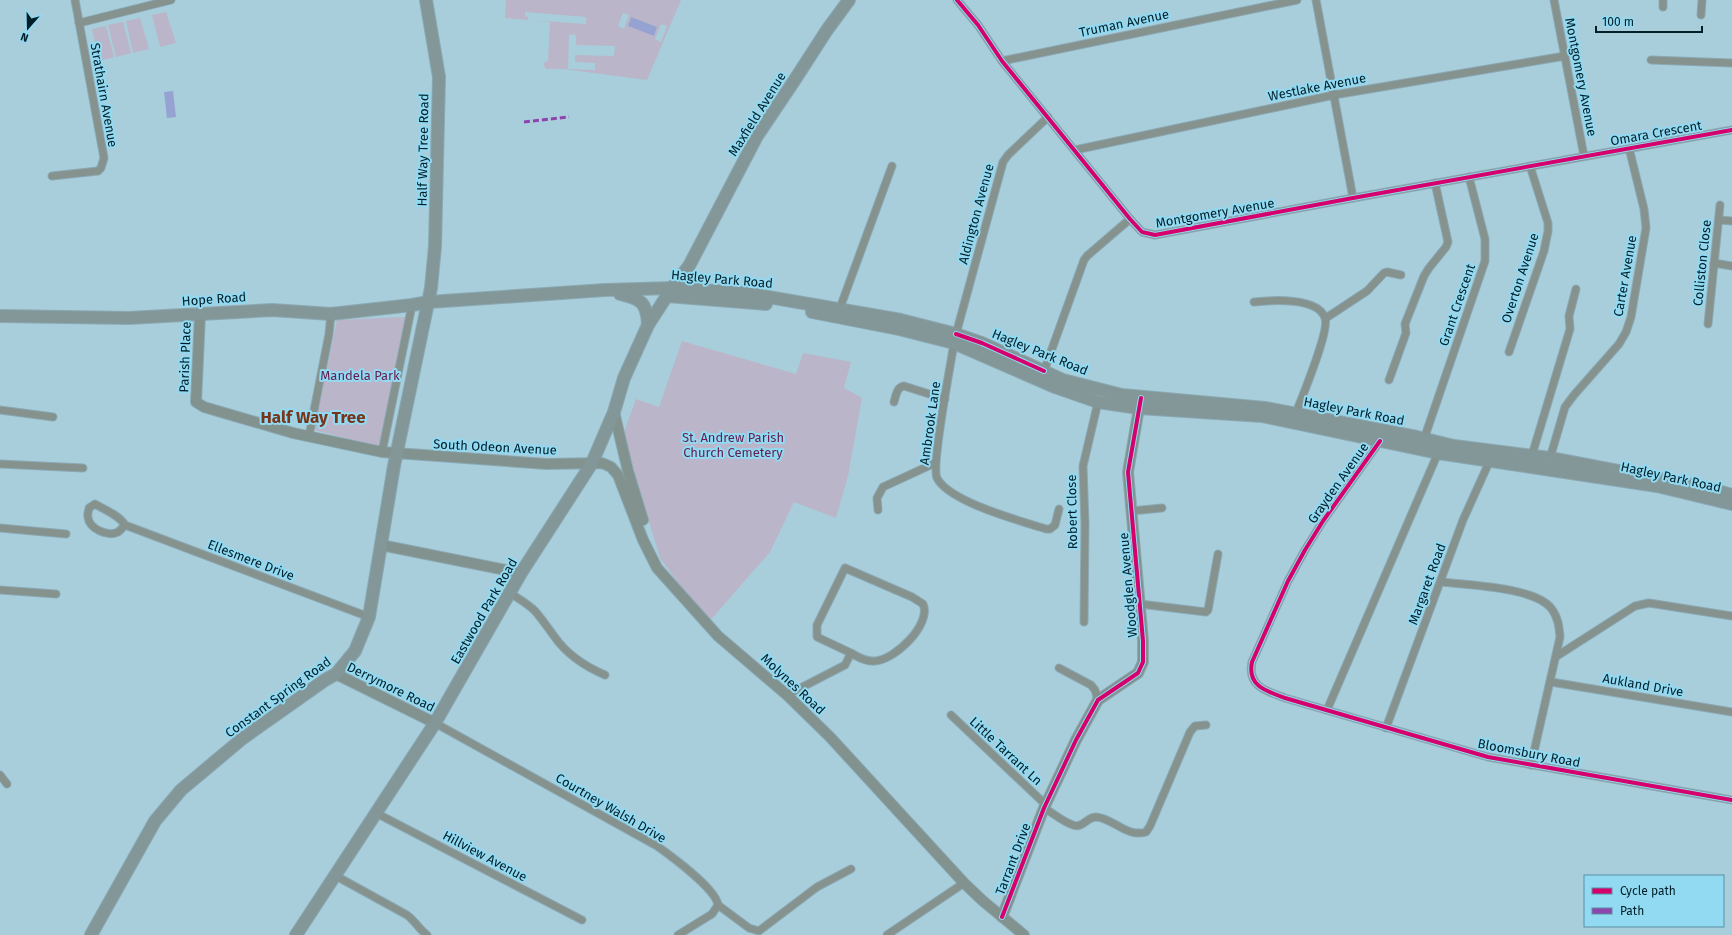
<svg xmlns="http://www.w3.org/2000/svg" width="1732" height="935" viewBox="0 0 1732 935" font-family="'Fira Sans',sans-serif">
  <rect width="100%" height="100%" fill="#a8cedc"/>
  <g fill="#bab5c8" fill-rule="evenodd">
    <path d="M 506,0 L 681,0 L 647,80 L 563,69 L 546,69 L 543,63 L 548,61 L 550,22 L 505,18 ZM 525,12 L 586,17 L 586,24 L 528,20 L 528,17 L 525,16 ZM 623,13 L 629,15 L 624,29 L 618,26 ZM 631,18 L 657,27 L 654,35 L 628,26 ZM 661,24 L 667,26 L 661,42 L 655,39 ZM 569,34 L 576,35 L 576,45 L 615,46 L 614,56 L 575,55 L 575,62 L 595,63 L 595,70 L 568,69 Z"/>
    <path d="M 166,12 L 176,43 L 160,47 L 152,15 Z"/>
    <path d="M 140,18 L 149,49 L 133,53 L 126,21 Z"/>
    <path d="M 123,22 L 131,53 L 116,57 L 108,25 Z"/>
    <path d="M 106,26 L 114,57 L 99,61 L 92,29 Z"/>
    <path d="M 405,317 L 398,362 L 380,447 L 314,430 L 337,320 Z"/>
    <path d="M 682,341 L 796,374 L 803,353 L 851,362 L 844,388 L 862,398 L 848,476 L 836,518 L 794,502 L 770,552 L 708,623 L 660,558 L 623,435 L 636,399 L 659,407 Z"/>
  </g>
  <g fill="#96a3d2">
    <path d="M 631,17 L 657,27 L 654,36 L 628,26 Z"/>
    <path d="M 173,91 L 176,117 L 167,118 L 164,92 Z"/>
  </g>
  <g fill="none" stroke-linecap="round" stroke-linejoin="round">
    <defs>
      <g id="street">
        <path d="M 957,0 L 978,25 L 1002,61 L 1130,219 L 1142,232 L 1155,235 L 1353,198 L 1732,130"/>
        <path d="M 1316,0 L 1353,198"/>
        <path d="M 1554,0 L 1584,156"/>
        <path d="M 1663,7 L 1663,0"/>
        <path d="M 1701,15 L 1702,0"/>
        <path d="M 79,23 L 171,0"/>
        <path d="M 1651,60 L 1732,63"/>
        <path d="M 1002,61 L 1297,0"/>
        <path d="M 1075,150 L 1334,95 L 1565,56"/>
        <path d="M 52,176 L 98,171 L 101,168 L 104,158 L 75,0"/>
        <path d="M 1719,220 L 1732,221"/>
        <path d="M 1714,263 L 1732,266"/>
        <path d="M 1254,302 C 1272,300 1318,297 1325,318 C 1330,330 1302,397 1296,413"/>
        <path d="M 840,308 L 892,166"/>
        <path d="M 1326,318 L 1367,291 L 1384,273 L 1387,272 L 1401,275"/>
        <path d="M 1708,324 L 1720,205"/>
        <path d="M 956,334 L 1003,162 L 1008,155 L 1048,117"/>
        <path d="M 954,343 C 951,363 931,466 937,478 C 949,502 1021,521 1046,529 L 1050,529 L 1055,525 L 1059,509"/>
        <path d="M 1509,352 L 1544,251 L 1548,231 L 1548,223 L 1530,166"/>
        <path d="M 1044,371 L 1084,260 L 1087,256 L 1130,219"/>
        <path d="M 1389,380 L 1406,333 L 1405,324 L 1424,276 L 1429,268 L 1446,247 L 1448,242 L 1435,183"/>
        <path d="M 894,402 C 896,395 897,387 904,386 L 945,399"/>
        <path d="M 0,410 L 53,417"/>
        <path d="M 309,436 L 329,334 L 331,314"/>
        <path d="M 1424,439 L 1485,261 L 1485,239 L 1469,177"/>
        <path d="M 1380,441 L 1323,521 L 1305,550 L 1288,581 L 1252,662 C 1247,686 1266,691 1285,698 L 1488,757 L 1732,800"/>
        <path d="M 382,452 L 412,305"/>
        <path d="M 1532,455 L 1570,329 L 1569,316 L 1576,289"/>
        <path d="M 1550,458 L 1565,407 L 1574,395 L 1619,344 L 1626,332 L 1631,317 L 1646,228 L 1644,209 L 1629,148"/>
        <path d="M 0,464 L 83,468"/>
        <path d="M 878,510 L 877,498 L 883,487 L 935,463"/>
        <path d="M 1131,511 L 1162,508"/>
        <path d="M 125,525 C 119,515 105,510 95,504 L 89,508 C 89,510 87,514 88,517 C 89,529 108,537 118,532 C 120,531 123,527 125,525 L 369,617"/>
        <path d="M 0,528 L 66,534"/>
        <path d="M 1441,582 C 1467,585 1534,587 1551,608 C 1558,617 1559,626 1560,637 L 1531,765"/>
        <path d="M 0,590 L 56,594"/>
        <path d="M 510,593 C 519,599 528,604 535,611 C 542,619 548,628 554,636 C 567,655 584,666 605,675"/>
        <path d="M 1140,604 L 1206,612 L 1208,610 L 1218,554"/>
        <path d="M 1084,622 L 1085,524 L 1083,466 L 1098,402"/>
        <path d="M 1557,656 L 1635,606 L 1649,603 L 1732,616"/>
        <path d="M 1059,668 L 1091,685 L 1095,690 L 1098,700"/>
        <path d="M 1551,682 L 1732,712"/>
        <path d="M 787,695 L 845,665 L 851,653 L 817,637 L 817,625 L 845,568 L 912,597 L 923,604 C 932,624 895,660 875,661 C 866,662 858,657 851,653"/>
        <path d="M 1327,710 L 1438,453"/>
        <path d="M 951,715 L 1045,804"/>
        <path d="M 435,723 L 657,846 C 671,856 716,889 718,905 L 712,914 L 678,935"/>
        <path d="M 1386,728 L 1463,520 L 1491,458"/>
        <path d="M 0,775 L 7,784"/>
        <path d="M 1044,808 C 1053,813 1063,822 1073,825 C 1082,829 1087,817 1096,817 C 1113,818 1127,838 1146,832 L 1150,826 L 1190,732 L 1195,726 L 1206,725"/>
        <path d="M 376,813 L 582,920"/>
        <path d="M 336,876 L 407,915 C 415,921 419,929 427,935"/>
        <path d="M 718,905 L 749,928 L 759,931 L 817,887 L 851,869"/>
        <path d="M 887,935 L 964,883"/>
      </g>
      <g id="secondary">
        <path d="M 200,314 L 196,402 L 204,407 L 293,433 L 382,452 L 547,464 L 602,463 L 611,467 L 618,475 L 643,540 L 657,568 L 718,636 L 787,695 L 830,737 L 964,883 L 983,901 L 1024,935"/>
        <path d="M 614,412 L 628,471 L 643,520"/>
        <path d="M 381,545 L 521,573"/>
        <path d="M 336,674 L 435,723"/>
        <path d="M 1002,917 L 1044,808 L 1076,740 L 1098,700 L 1138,673 L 1143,662 L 1143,641 L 1128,472 L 1140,402"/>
      </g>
      <g id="primary">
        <path d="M 620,294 C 641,299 647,302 648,325"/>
        <path d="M 667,296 L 766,304"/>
        <path d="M 812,312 L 899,329 L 954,343 L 1055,387 L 1098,402 L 1139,408 L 1262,416 L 1438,453 L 1657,486 L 1732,504"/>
        <path d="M 0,316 L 129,318 L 272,310 L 331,314 L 412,305 L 429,302 L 605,290 L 672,288 L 746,293 L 901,320 L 956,334 L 982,343 L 1063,380 L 1122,395 L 1265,408 L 1417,437 L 1454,446 L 1550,458 L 1707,488 L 1732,495"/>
        <path d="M 91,935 L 155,821 L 181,790 L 243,738 L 325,680 L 336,674 L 355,651 L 369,617 L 394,466 L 431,288 L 435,246 L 439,77 L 426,0"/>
        <path d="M 296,935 L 435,723 L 521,573 L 592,463 L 614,412 L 624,378 L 648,325 L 672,288 L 689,266 L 757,136 L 794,81 L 827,30 L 849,0"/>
      </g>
    </defs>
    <use href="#street" stroke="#8ba9b4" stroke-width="9"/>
    <use href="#secondary" stroke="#8ba9b4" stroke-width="12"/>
    <use href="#primary" stroke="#8ba9b4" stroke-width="14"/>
    <use href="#street" stroke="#85928d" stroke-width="7"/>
    <use href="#secondary" stroke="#81928f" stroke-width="10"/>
    <use href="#primary" stroke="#839798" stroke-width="12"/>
    <path stroke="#8e44ad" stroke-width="3" stroke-dasharray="6 3" stroke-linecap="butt" d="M 524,122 L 569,117"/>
    <defs>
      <g id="cycleway">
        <path d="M 957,0 L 978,25 L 1002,61 L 1130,219 L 1142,232 L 1155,235 L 1353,198 L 1732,130"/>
        <path d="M 956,334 L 982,343 L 1044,371"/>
        <path d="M 1380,441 L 1323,521 L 1305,550 L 1288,581 L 1252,662 C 1247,686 1266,691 1285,698 L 1488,757 L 1732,800"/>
        <path d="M 1002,917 L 1044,808 L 1076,740 L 1098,700 L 1138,673 L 1143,662 L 1143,641 L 1128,472 L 1141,398"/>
      </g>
    </defs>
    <use href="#cycleway" stroke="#92d9f2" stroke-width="6"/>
    <use href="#cycleway" stroke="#d6006c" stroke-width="4"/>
  </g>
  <g text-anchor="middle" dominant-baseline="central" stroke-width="4" stroke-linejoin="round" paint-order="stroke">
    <g font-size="13" fill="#011f28" stroke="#92d9f2">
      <text transform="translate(1124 23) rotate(-12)">Truman Avenue</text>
      <text transform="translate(1581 77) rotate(79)">Montgomery Avenue</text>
      <text transform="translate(1317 87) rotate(-11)">Westlake Avenue</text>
      <text transform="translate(104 95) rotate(80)">Strathairn Avenue</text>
      <text transform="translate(757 114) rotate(-58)">Maxfield Avenue</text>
      <text transform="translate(1656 133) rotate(-10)">Omara Crescent</text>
      <text transform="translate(423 150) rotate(-89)">Half Way Tree Road</text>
      <text transform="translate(1215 213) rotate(-10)">Montgomery Avenue</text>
      <text transform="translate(976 214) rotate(-75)">Aldington Avenue</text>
      <text transform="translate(1702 263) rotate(-84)">Colliston Close</text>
      <text transform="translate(1625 276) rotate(-80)">Carter Avenue</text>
      <text transform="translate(1520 278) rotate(-72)">Overton Avenue</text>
      <text transform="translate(722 279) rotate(5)">Hagley Park Road</text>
      <text transform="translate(214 299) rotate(-4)">Hope Road</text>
      <text transform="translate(1457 305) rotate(-71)">Grant Crescent</text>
      <text transform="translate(1040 352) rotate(22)">Hagley Park Road</text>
      <text transform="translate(185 357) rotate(-88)">Parish Place</text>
      <text transform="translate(1354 411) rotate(11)">Hagley Park Road</text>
      <text transform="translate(930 423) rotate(-82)">Ambrook Lane</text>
      <text transform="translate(495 447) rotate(3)">South Odeon Avenue</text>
      <text transform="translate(1671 477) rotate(12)">Hagley Park Road</text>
      <text transform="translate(1338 483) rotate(-55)">Grayden Avenue</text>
      <text transform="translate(1072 512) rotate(-91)">Robert Close</text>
      <text transform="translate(251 560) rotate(21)">Ellesmere Drive</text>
      <text transform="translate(1427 584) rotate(-70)">Margaret Road</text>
      <text transform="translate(1128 585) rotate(-95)">Woodglen Avenue</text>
      <text transform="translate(484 611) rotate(-60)">Eastwood Park Road</text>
      <text transform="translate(793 684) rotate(43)">Molynes Road</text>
      <text transform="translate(1643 685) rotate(10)">Aukland Drive</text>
      <text transform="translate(391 687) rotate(26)">Derrymore Road</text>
      <text transform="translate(278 697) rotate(-36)">Constant Spring Road</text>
      <text transform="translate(1006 751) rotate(43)">Little Tarrant Ln</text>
      <text transform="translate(1529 753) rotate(11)">Bloomsbury Road</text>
      <text transform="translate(611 808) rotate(30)">Courtney Walsh Drive</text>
      <text transform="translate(485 856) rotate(28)">Hillview Avenue</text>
      <text transform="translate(1013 859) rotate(-69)">Tarrant Drive</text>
    </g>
    <g font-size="13" fill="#651e4f" stroke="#92d9f2">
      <text x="360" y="375">Mandela Park</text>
      <text x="733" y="437">St. Andrew Parish<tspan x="733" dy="15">Church Cemetery</tspan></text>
    </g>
    <g font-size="17" font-weight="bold" fill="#77361a" stroke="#92d9f2">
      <text x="313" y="417">Half Way Tree</text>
    </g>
  </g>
  <rect x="1584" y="875" width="140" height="52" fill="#92d9f2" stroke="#588fa1"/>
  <rect x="1592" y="888" width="20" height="6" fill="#d6006c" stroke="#588fa1"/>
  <text x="1620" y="895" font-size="12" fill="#011f28">Cycle path</text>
  <rect x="1592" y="908" width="20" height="6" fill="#8e44ad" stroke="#588fa1"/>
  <text x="1620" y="915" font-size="12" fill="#011f28">Path</text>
  <g transform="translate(28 28) rotate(200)" stroke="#92d9f2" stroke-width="3" paint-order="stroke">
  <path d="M0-3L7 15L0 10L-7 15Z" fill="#011f28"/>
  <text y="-6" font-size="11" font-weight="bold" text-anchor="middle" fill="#011f28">N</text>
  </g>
  <path d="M1596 26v6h106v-6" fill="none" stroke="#011f28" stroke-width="2"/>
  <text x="1602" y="26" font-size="12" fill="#011f28" stroke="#92d9f2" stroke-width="3" paint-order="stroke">100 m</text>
</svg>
